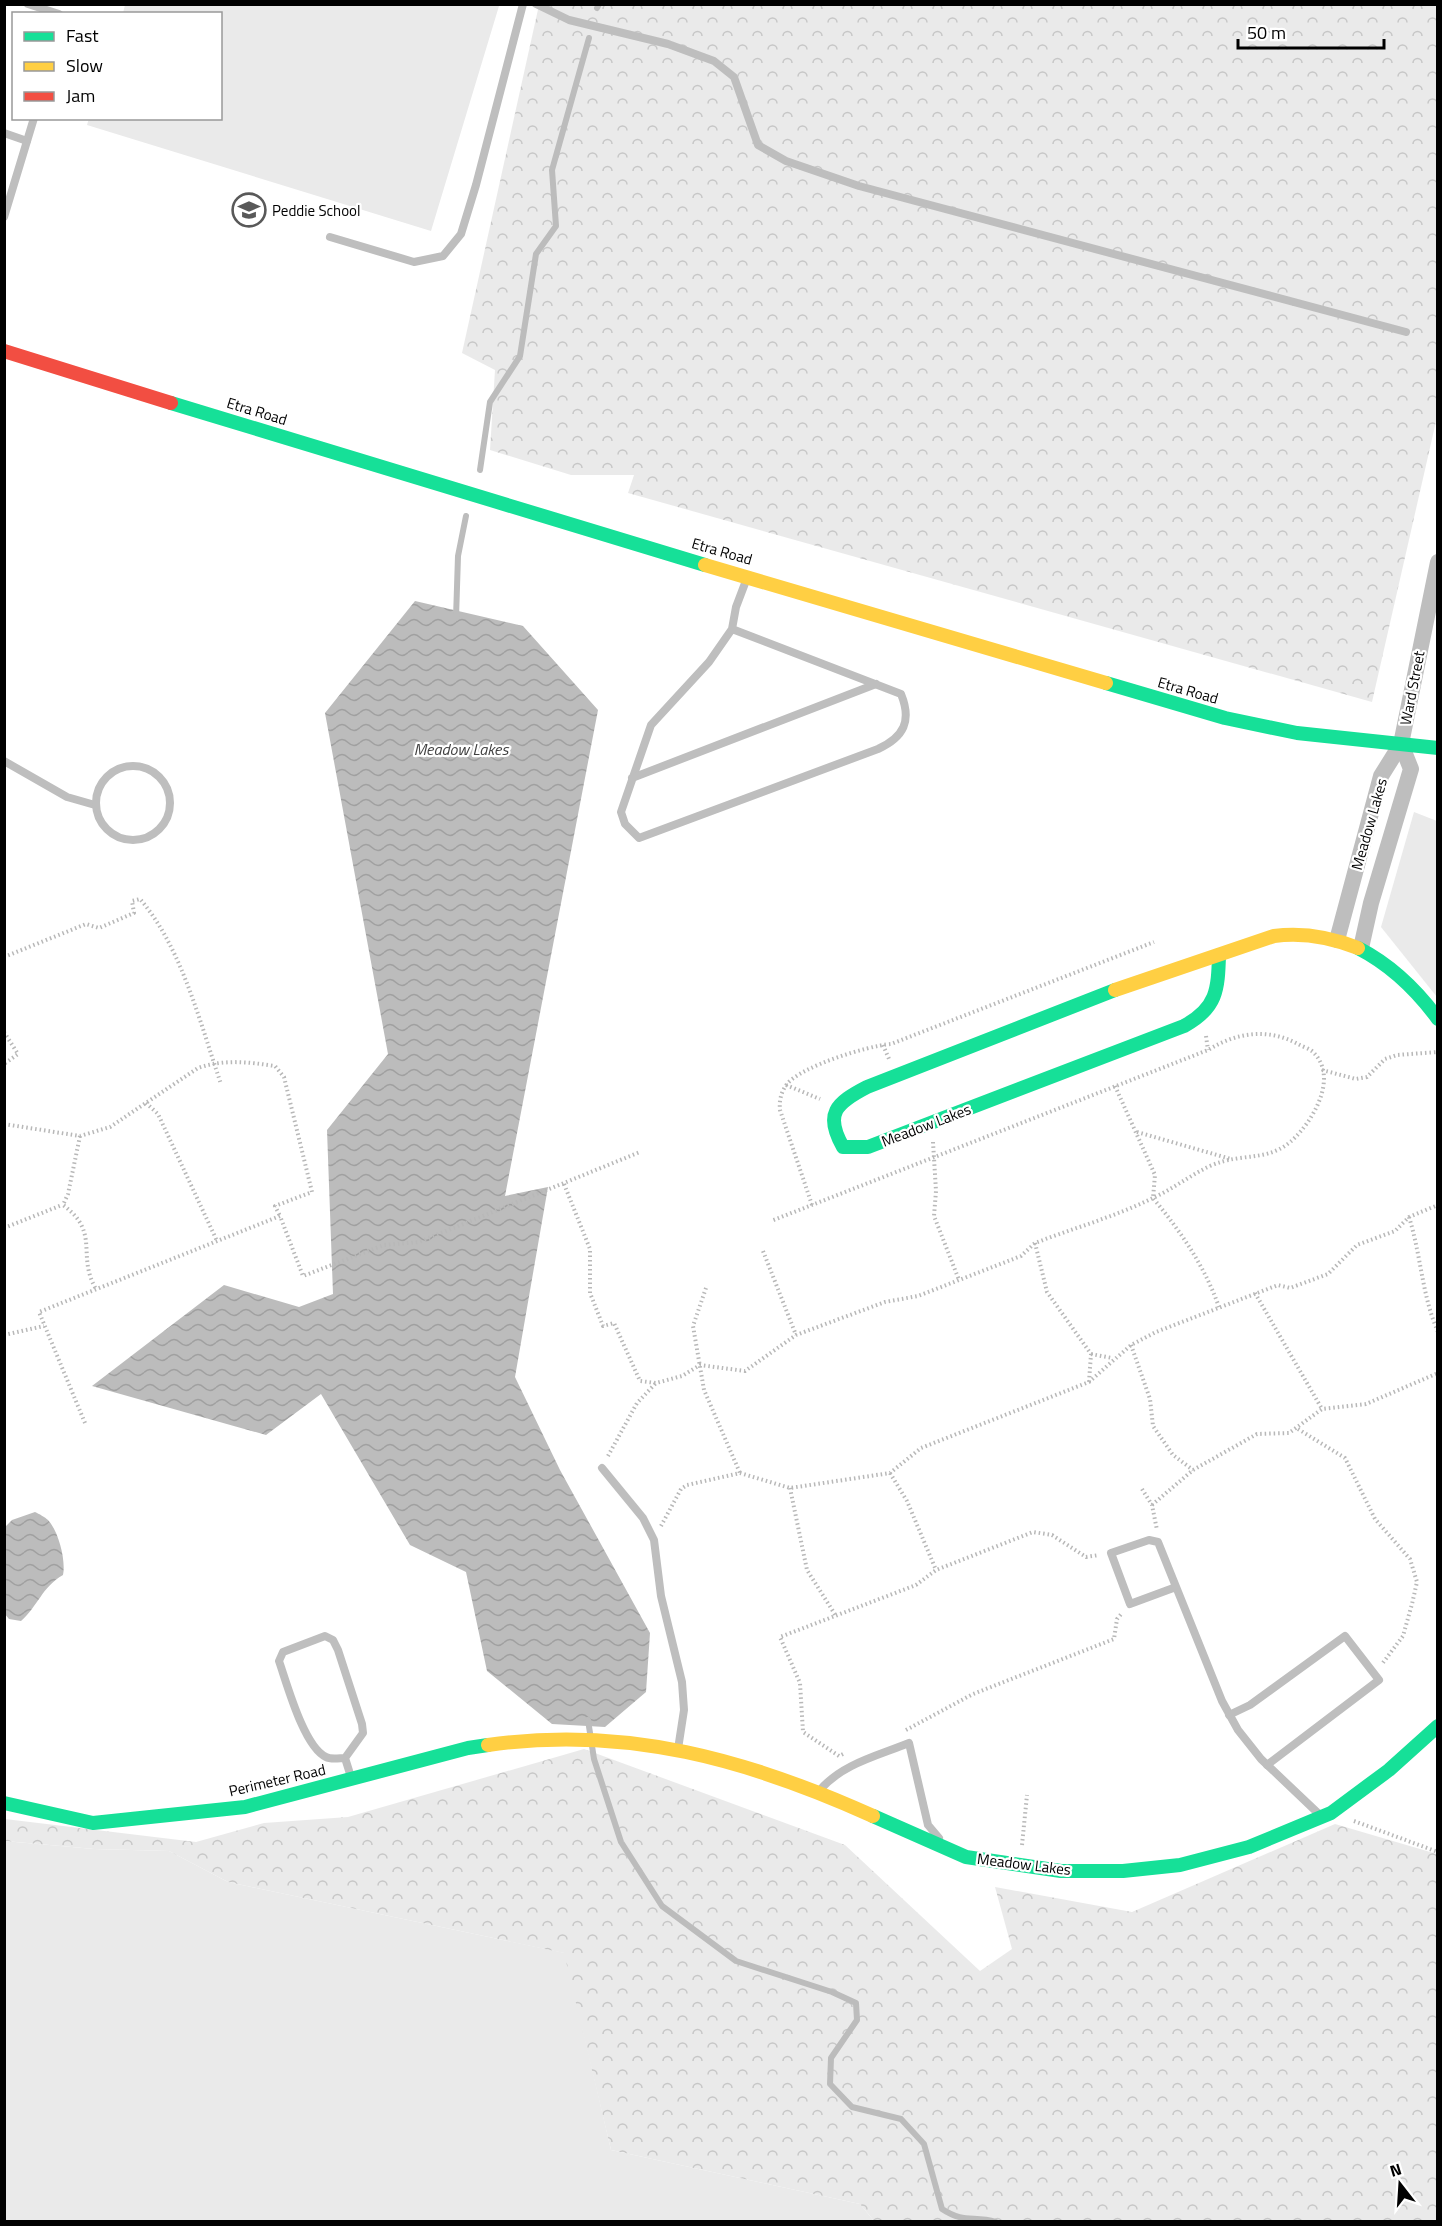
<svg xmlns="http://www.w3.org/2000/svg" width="1442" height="2226" viewBox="0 0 1442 2226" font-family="'Titillium Web',sans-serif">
  <defs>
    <pattern id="forest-crowns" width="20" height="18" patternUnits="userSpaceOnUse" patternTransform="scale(1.5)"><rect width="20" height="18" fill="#eaeaea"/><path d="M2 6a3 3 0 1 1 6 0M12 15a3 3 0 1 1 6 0" fill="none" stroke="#c7c7c7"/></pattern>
    <pattern id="water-waves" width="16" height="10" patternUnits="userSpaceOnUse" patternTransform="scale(1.5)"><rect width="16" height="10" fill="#bcbcbc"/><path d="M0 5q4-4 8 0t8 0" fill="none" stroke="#a0a0a0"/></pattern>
  </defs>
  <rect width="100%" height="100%" fill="#fff"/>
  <g fill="#eaeaea">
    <path d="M 125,5 L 499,6 L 431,231 L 87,125 L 89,118 L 220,118 L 220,14 L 123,13 Z"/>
    <path d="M 1414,812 L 1437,821 L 1437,997 L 1381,927 Z"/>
    <path d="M 4,1841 L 94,1849 L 169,1851 L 228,1882 L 565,1953 L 611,2150 L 860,2204 L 874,2221 L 5,2221 Z"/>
  </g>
  <g fill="url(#forest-crowns)">
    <path d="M 539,5 L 1437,5 L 1437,417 L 1372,702 L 628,493 L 634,475 L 571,475 L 490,450 L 495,370 L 462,353 Z"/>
    <path d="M 584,1749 L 845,1845 L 980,1971 L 1012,1949 L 995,1887 L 1132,1912 L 1335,1824 L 1437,1854 L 1437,2221 L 874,2221 L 860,2204 L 611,2150 L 564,1953 L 228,1882 L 169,1851 L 94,1849 L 5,1841 L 5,1819 L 196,1842 L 264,1823 L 348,1817 Z"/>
  </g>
  <g fill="url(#water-waves)">
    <path d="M 415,601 L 523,626 L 598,710 L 505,1196 L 548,1187 L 515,1377 L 560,1470 L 650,1633 L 646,1692 L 605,1727 L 552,1724 L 487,1671 L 466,1572 L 410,1545 L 321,1394 L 266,1435 L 92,1386 L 224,1285 L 299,1307 L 333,1294 L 327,1130 L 388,1054 L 325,713 Z"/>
    <path d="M 35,1512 C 39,1514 45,1517 48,1520 C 59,1532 66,1561 63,1575 C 42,1587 38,1606 21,1621 L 9,1619 L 4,1613 L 5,1527 L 12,1520 Z"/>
  </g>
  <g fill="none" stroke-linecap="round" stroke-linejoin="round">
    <g stroke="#bcbcbc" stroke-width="6">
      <path d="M 597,8 L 599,4"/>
      <path d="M 480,470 L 490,402 L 520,356 L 536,254 L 556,226 L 552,170 L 589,38"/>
      <path d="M 456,618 L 458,556 L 466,516"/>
      <path d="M 588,1720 L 594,1759 L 621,1842 L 662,1906 L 736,1961 L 832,1992 L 856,2003 L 857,2020 L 831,2058 L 830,2084 L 852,2107 L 901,2119 L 924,2144 L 942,2209 C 965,2224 973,2215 996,2222"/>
    </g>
    <g stroke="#b8b8b8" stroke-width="4" stroke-dasharray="1.5 3" stroke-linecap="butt">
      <path d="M 4,957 L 86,924 L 99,928 L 134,913 L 132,901 L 140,899 C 182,948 200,1023 221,1084"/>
      <path d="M 4,1032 L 18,1054 L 4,1064"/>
      <path d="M 1206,1036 L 1208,1050"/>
      <path d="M 883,1045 L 889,1059"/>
      <path d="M 1322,1070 L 1356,1079 L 1367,1077 L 1385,1059 L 1397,1055 L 1438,1052"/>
      <path d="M 786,1085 L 820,1099"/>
      <path d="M 1115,1086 L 1155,1175 L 1153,1198 C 1181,1232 1204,1265 1219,1307"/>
      <path d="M 146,1103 L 158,1114 L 217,1241"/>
      <path d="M 4,1124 L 80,1136 L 110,1127 L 198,1068 C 224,1059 248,1062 275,1066 L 284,1077 L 312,1192 L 275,1206 L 280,1216"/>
      <path d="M 1137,1132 L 1231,1159"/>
      <path d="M 80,1136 L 68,1194 L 63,1205 C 101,1233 76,1255 96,1289"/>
      <path d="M 933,1142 L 936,1191 L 934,1216 L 959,1280"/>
      <path d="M 564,1184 L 590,1249 L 590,1293 L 603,1326 L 614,1323 L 640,1381 L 656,1383 L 682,1376 L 700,1365 L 745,1371 L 796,1335 L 885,1302 L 918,1296 L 1021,1256 L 1035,1243 C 1074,1228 1117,1216 1155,1197 C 1174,1188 1191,1175 1210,1166 C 1246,1150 1272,1166 1301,1131 C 1317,1112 1336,1076 1314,1053 C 1311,1049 1303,1047 1298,1044 C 1268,1028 1237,1032 1208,1050 L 771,1221"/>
      <path d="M 812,1205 L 780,1110 C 779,1101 781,1092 787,1084 C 802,1066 867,1046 891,1044 L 1154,942"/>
      <path d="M 1409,1217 C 1421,1255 1422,1296 1438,1332"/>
      <path d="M 4,1228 L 62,1205"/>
      <path d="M 1035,1243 L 1047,1292 L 1091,1354 L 1089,1382"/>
      <path d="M 763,1251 L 796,1335"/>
      <path d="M 706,1288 L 693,1326 L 704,1390 L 740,1473"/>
      <path d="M 1255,1293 L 1322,1409"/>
      <path d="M 4,1335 L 44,1326"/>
      <path d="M 1131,1345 L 1150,1399 L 1153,1426 L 1173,1455 L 1193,1470"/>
      <path d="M 1091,1354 L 1112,1358"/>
      <path d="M 85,1423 L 39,1312 L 280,1216 L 303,1276 L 384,1245 L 419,1242 L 640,1152"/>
      <path d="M 1298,1429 L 1345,1458 L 1375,1519 L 1410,1559 L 1417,1582 L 1412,1604 L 1403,1636 L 1382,1664"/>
      <path d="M 608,1456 L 637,1403 L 656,1383"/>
      <path d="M 890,1473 L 907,1501 L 936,1570"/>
      <path d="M 790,1488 L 807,1570 L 836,1616"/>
      <path d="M 1142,1489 L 1152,1505 L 1157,1530"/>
      <path d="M 1152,1505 L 1193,1470 L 1257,1434 L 1289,1433 L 1322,1409 L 1366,1404 L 1438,1373"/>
      <path d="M 661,1526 L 681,1489 L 687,1485 L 740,1473 L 790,1488 L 890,1473 L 921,1448 L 1089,1382 L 1131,1345 L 1156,1332 L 1278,1285 L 1290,1288 L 1328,1274 L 1357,1245 L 1395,1231 L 1409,1217 L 1438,1205"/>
      <path d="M 906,1730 L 973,1694 L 1114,1639 L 1117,1619 L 1122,1613"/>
      <path d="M 843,1754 L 839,1756 L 803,1732 L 800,1683 L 780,1637 L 916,1585 L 936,1570 L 1033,1532 L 1052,1535 L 1086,1557 L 1099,1555"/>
      <path d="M 1354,1821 L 1438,1852"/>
      <path d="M 1022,1845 L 1027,1795"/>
    </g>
    <g stroke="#bebebe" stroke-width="8">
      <path d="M 28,4 L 59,14"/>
      <path d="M 536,4 L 569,20 L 668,44 L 714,61 L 734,77 L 758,145 L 786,161 L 859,186 L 1406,332"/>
      <path d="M 4,133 L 27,141"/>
      <path d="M 4,217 L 34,118"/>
      <path d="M 330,237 L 414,262 L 443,256 L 461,234 L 476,185 L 523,4"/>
      <path d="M 732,629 L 901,694 C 912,721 904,737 878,749 L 639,838 L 625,824 L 621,812 L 651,725 L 709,662 L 732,629 L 736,607 L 747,578"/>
      <path d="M 4,761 L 67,797 L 95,805"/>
      <circle cx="133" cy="803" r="37"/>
      <path d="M 632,778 L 876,684"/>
      <path d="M 602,1468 L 643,1518 L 654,1540 L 661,1596 L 682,1682 L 684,1710 L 678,1749"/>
      <path d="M 1176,1587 L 1130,1604 L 1111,1553 L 1149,1540 L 1158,1542 L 1222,1701 L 1238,1730 L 1261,1759 L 1321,1816"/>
      <path d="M 1229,1715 L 1250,1705 L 1345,1636 L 1379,1680 L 1267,1765"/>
      <path d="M 345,1758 L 363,1733 L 362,1724 L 338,1650 L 333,1640 L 325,1636 L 283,1652 L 279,1661 C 287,1684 304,1747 326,1757 C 331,1760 340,1758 345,1758 L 351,1777"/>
      <path d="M 820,1790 C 842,1764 877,1756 909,1743 L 928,1825 L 939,1838"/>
    </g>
    <g stroke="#bebebe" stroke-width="16">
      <path d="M 1337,940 L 1381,776 L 1401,744 L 1438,562"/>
      <path d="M 1361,948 L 1371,903 L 1411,769 L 1401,744"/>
    </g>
    <g stroke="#16e098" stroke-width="14">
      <path d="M 171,403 L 705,565"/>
      <path d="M 1106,683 L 1225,718 L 1297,733 L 1438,748"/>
      <path d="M 1358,948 C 1391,965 1416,989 1438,1019"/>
      <path d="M 1115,990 L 867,1087 C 836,1103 824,1114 843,1147 L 868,1147 L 1184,1026 C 1217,1008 1218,990 1219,955"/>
      <path d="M 4,1803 L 93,1823 L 245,1807 L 468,1748 L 488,1745"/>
      <path d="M 873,1816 L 966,1857 L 1061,1871 L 1123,1871 L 1180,1865 L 1249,1847 L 1331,1813 L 1389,1770 L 1438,1726"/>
    </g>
    <g stroke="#ffcf43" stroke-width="14">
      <path d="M 705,565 L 1106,683"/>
      <path d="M 1115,990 L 1274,936 C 1303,932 1330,937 1358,948"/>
      <path d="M 488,1745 C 626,1725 749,1760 873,1816"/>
    </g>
    <path stroke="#f24e42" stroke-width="14" d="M 4,351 L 171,403"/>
  </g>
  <defs>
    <symbol id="school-ring" viewBox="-11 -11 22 22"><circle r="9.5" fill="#fff" stroke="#595959" stroke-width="1.5"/><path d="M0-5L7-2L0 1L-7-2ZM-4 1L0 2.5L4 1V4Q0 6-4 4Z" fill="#595959"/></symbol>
  </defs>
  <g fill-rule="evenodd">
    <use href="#school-ring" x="230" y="191" width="38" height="38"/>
  </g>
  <g text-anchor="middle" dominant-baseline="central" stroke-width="4.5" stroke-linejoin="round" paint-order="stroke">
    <g font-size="15" fill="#000" stroke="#fff" text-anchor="start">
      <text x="272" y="210">Peddie School</text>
    </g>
    <g font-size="15" fill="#000" stroke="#fff">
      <text transform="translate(257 411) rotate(17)">Etra Road</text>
      <text transform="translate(722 551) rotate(16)">Etra Road</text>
      <text transform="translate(1412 688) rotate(-79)">Ward Street</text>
      <text transform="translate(1188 690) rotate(16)">Etra Road</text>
      <text transform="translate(1369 824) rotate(-74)">Meadow Lakes</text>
      <text transform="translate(926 1125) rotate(-21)">Meadow Lakes</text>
      <text transform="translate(277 1780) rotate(-13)">Perimeter Road</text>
      <text transform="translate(1024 1864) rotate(7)">Meadow Lakes</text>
    </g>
    <g font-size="16" font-style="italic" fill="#404040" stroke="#fff">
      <text x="461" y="749">Meadow Lakes</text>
    </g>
  </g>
  <rect width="1442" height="2226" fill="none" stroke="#000000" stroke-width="12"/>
  <rect x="12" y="12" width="210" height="108" fill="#ffffff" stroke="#999999" stroke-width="1.5"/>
  <rect x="24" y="32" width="30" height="9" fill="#16e098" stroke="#999999" stroke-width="1.5"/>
  <text x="66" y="42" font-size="18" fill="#000000">Fast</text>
  <rect x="24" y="62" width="30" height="9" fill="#ffcf43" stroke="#999999" stroke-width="1.5"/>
  <text x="66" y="72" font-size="18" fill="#000000">Slow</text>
  <rect x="24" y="92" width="30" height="9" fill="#f24e42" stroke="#999999" stroke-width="1.5"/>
  <text x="66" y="102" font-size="18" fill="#000000">Jam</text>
  <g transform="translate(1400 2184) rotate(343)" stroke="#ffffff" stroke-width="4.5" paint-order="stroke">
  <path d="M0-4.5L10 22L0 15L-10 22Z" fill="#000000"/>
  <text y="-9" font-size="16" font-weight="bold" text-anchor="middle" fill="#000000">N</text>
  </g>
  <path d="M1238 39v9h146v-9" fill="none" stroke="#000000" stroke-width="3"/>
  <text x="1247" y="39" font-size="18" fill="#000000" stroke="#ffffff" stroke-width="4.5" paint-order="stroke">50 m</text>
</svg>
